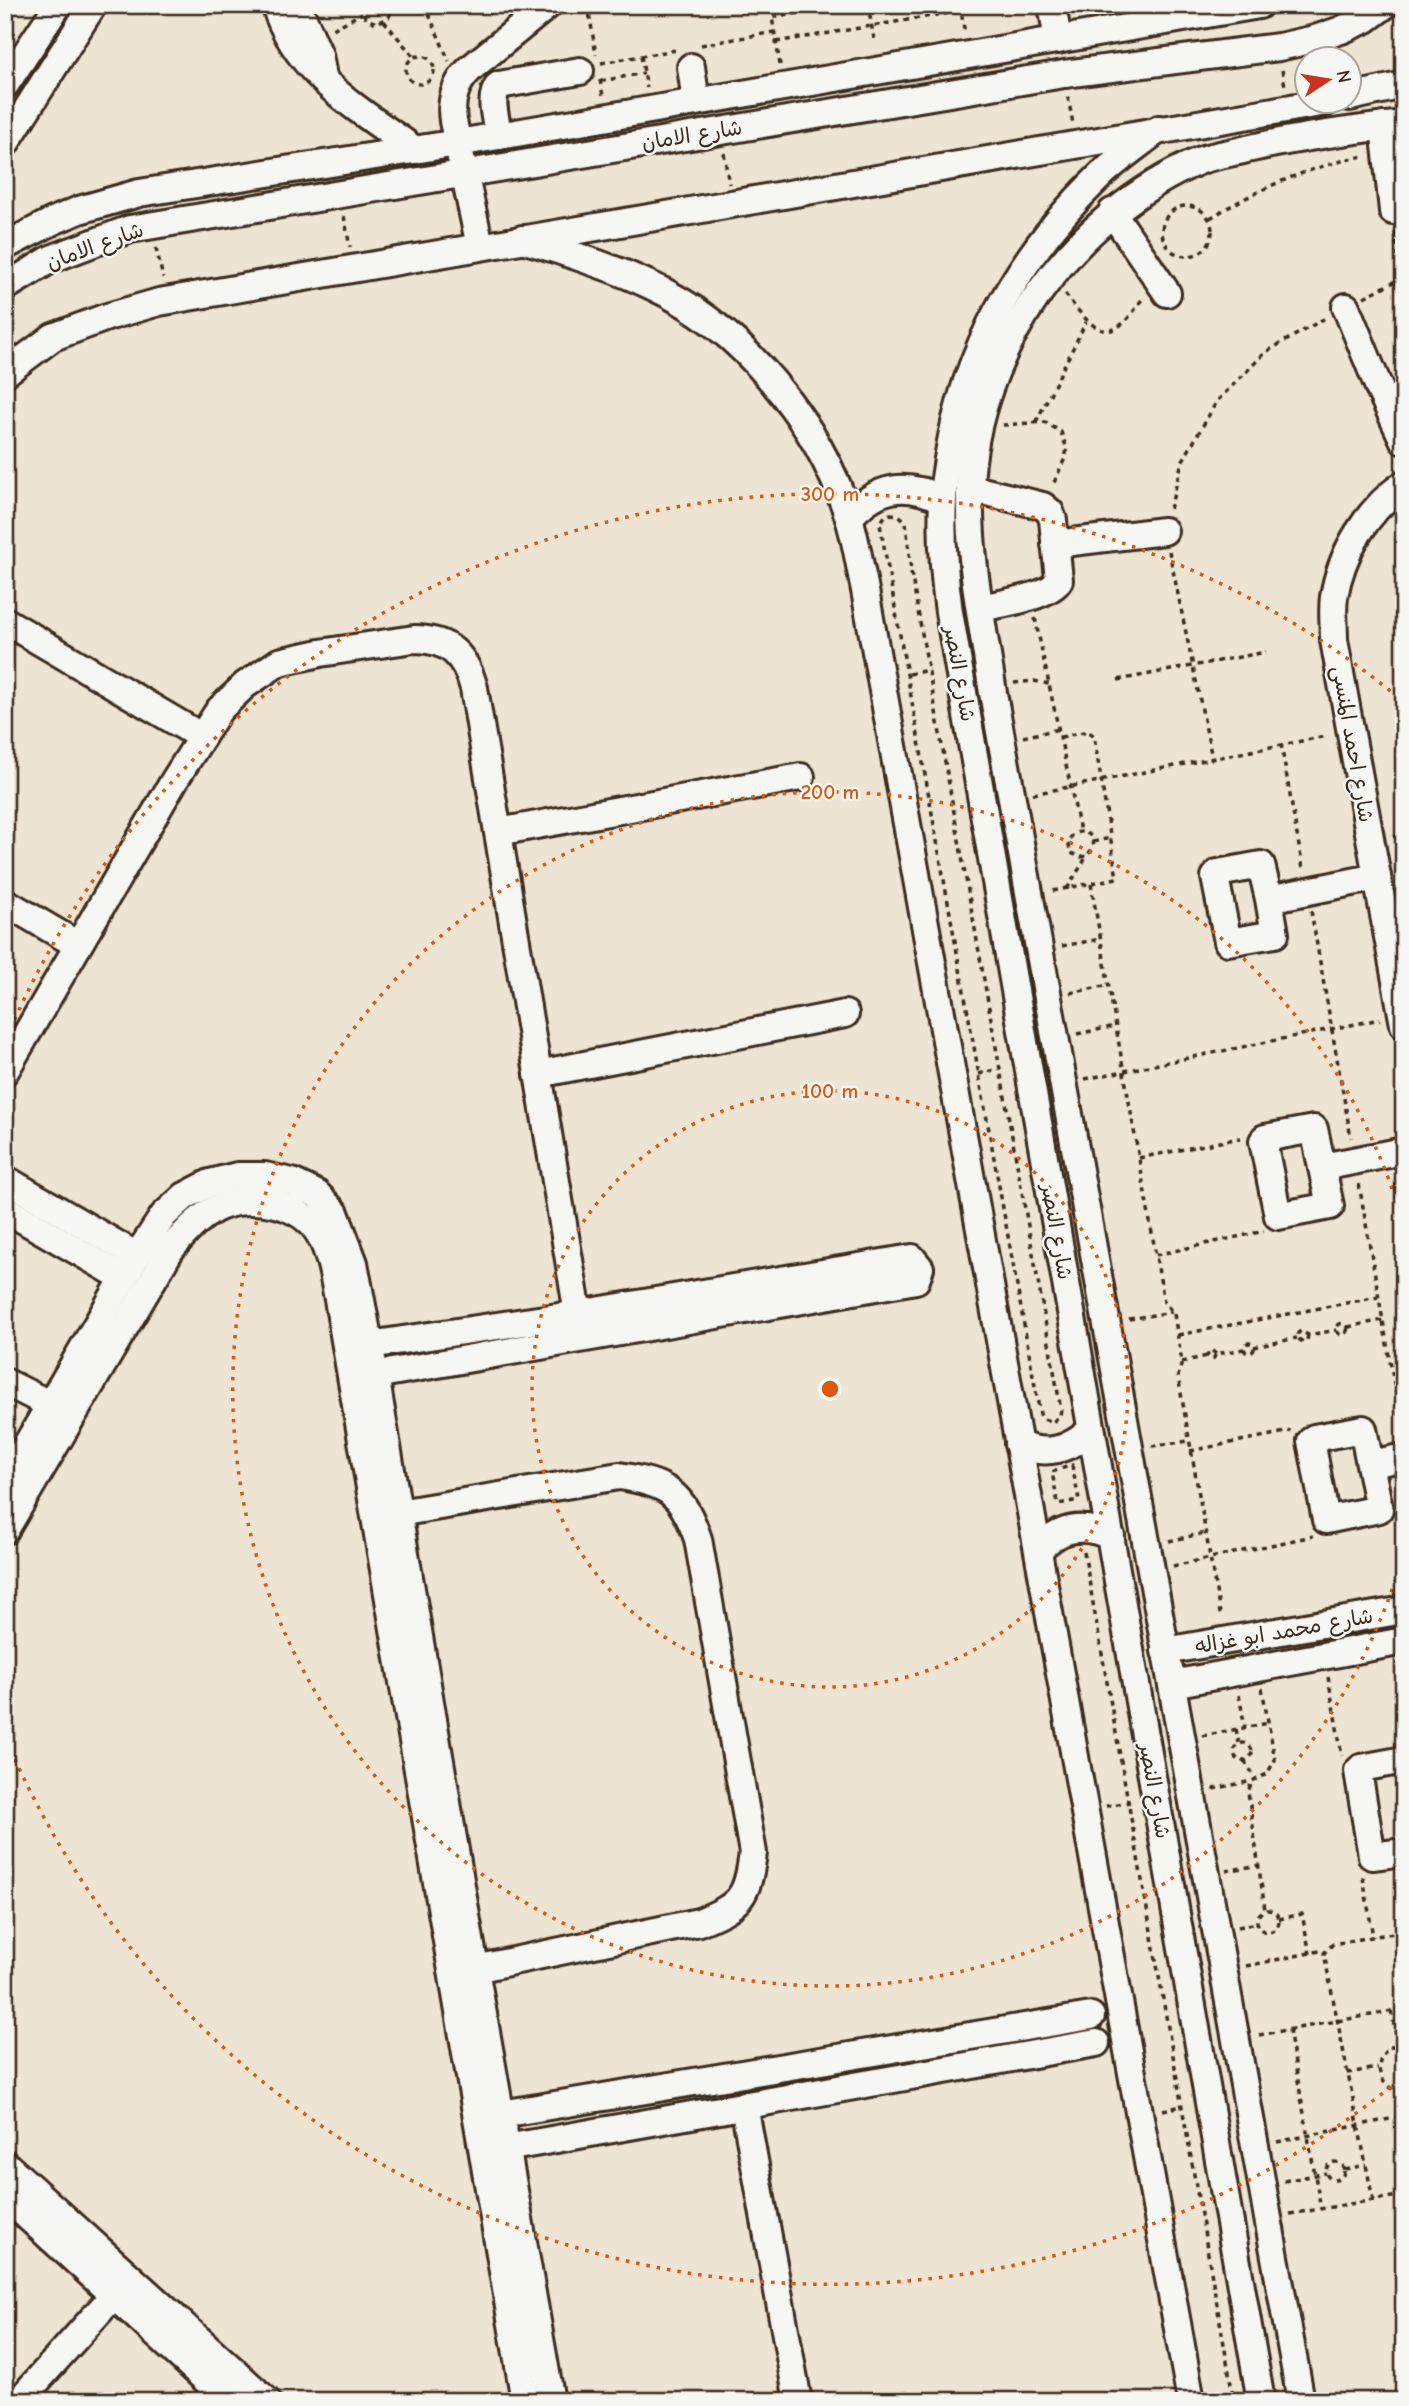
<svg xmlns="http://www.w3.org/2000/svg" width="1409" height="2406" viewBox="0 0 1409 2406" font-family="'Comic Neue','Playpen Sans Arabic',sans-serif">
<rect width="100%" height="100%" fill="#ede4d3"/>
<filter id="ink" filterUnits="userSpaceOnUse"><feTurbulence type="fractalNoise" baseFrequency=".0143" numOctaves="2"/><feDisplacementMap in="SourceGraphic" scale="14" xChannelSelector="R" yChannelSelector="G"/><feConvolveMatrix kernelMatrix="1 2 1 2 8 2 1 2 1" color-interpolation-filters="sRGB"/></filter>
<g filter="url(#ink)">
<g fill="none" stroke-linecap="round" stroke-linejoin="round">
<g stroke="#3b2a1e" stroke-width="32">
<g id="minor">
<path d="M275 5C297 75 360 110 415 150"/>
<polyline points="297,5 319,55 323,77"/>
<polyline points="1052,5 1058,40"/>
<polyline points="691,67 696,102"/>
<polyline points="5,85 58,5"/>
<polyline points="1350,97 1404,85"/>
<polyline points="1384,126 1393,211"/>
<path d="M1159 129C1140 144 1119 158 1101 175 1021 252 965 349 948 459 946 473 943 487 943 501 941 538 944 575 949 612L1261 2401"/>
<path d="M499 136C496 120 488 98 499 85L580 71"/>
<polyline points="5,144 93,5"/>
<polyline points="1112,212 1167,293"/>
<path d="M522 239C566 252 610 266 652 286 743 328 819 423 849 518 856 540 859 563 864 585L1191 2401"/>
<polyline points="5,246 53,221 79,210 139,193 458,143 1259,5"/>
<path d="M480 246 453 121C450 100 455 83 471 68L548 5"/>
<polyline points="5,287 51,259 130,229 1064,74 1279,47 1315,39 1341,30 1366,19 1385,5"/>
<polyline points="1346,307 1380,390 1404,441"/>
<polyline points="5,373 53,337 107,317 159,302 1326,102"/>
<path d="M1404 484C1367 510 1341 553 1334 597 1332 611 1334 626 1334 640L1404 1025"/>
<path d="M970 488 1043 506 1050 512 1053 520 1059 580C1050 597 999 604 980 608"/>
<path d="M849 518C877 485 905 482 942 499"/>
<polyline points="1055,544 1164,531"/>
<polyline points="5,621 202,737"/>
<polyline points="498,832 801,777"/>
<polyline points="1269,899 1275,934 1228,942 1215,877 1218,873 1261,865 1269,899 1377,877"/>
<polyline points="5,902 78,945"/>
<path d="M5 1071 174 781 219 710 245 685 279 662 320 653 414 639C449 639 465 655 474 688L578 1314"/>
<polyline points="538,1074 845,1014"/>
<polygon points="1314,1129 1330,1206 1278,1216 1263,1141 1265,1138"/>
<polyline points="1322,1167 1404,1151"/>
<polyline points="5,1179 137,1256"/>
<polyline points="5,1209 124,1278"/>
<polyline points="369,1345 578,1314 912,1258 920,1268 916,1280 375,1375"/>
<polyline points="5,1382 51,1405"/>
<polygon points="1363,1429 1379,1509 1326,1520 1311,1441 1314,1438"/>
<path d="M1018 1444C1046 1457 1069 1450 1091 1430"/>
<polyline points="1372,1464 1404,1457"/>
<polyline points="5,1482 137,1256 164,1215 185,1196 210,1183 237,1176 265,1176 292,1182 317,1194 335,1213 354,1263 375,1375 475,1969 551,2401"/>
<path d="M398 1513 619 1476C667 1483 682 1492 698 1539L753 1853C747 1898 741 1905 699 1922L475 1969"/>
<path d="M5 1530 171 1249C184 1234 197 1219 215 1209 248 1192 303 1202 321 1237 331 1256 334 1279 338 1299L525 2401"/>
<path d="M1039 1550C1059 1527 1082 1523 1111 1536"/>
<polyline points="1165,1651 1404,1610"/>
<polyline points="1172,1684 1404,1641"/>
<polyline points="1404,1760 1361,1768 1358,1771 1372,1856 1404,1852"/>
<polyline points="744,2105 798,2401"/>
<polyline points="501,2114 1091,2016"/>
<polyline points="506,2148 1096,2043"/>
<polyline points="5,2164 267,2401"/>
<polyline points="5,2196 229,2401"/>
<polyline points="19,2401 114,2295"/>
<path d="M1301 2401 993 693C983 626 968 557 970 489 974 350 1074 213 1201 160 1215 155 1232 153 1247 149 1299 137 1351 130 1404 124"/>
</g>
</g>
<g stroke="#3b2a1e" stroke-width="3.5" stroke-dasharray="5 5" stroke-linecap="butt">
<polyline points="360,5 366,19 377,23 389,17 393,5"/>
<polyline points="425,5 449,61"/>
<polyline points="588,5 596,55"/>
<polyline points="868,5 874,39"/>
<polyline points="960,5 965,34"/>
<polyline points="384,21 414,57"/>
<polyline points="333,29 362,13"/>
<polyline points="776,42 961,11"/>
<polyline points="701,45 774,32"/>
<polyline points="641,56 647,88"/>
<circle cx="420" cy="70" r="14"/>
<polyline points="601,63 676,50"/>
<polyline points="780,65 772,17 853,5"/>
<polyline points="1282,70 1285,86"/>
<polyline points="600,80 603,96"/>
<polyline points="601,81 644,73"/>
<polyline points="1068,97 1073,124"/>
<polyline points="724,153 729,184"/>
<circle cx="1187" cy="231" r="25"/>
<polyline points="344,216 350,247"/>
<path d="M1210 218C1258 189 1308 167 1364 156"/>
<polyline points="1395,232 1404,309"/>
<polyline points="156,248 163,278"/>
<path d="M1065 294C1097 336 1112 348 1144 296"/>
<polyline points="1364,297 1400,279"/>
<polyline points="1036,422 1086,322"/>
<polyline points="1003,425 1045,422 1061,432 1067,449 1065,458 1053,485"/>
<polyline points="1170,509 1182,462 1217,401 1266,352 1327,317"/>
<polygon points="890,514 899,515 906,522 911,572 1061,1410 1060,1415 1053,1422 1043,1419 1040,1414 880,524 885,516"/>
<polyline points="1169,551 1212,758"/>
<polyline points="1035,618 1080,831"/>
<polyline points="909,674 929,670"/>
<polyline points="1118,680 1266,652"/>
<polyline points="1014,683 1034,681 1049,684"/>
<polyline points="1023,737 1059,729"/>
<polyline points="1281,744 1303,869"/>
<polyline points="1033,794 1327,736"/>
<polyline points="1393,837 1404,834"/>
<polyline points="1093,842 1111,838"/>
<polyline points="1091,884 1164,1302 1174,1314 1182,1362 1178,1376 1221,1619"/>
<path d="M1067 889 1087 856 1081 857 1071 853 1068 842C1073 831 1082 829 1091 836L1094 846 1087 856"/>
<polyline points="1053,891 1117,878 1094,736 1088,731 1061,737"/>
<polyline points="1311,911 1351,1138"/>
<polyline points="1062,946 1101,939"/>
<polyline points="1070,993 1109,985"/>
<polyline points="1077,1034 1116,1026"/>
<polyline points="979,1074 998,1069"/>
<polyline points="1085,1079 1380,1019"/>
<polyline points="1139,1158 1240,1138"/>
<polyline points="1359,1184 1403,1435"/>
<polyline points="1156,1255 1264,1231"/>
<polyline points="1129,1319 1172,1312"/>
<circle cx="1342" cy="1329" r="5.5"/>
<polyline points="1348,1327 1383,1320"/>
<polyline points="1178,1335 1378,1297"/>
<polyline points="1308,1335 1307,1340 1303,1342 1297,1338 1298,1333 1301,1331 1308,1335 1337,1330"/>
<circle cx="1249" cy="1348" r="5"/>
<polyline points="1254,1347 1297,1338"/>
<polyline points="1216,1354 1211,1350 1207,1356 1213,1359 1216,1354 1244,1349"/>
<polyline points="1182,1362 1207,1356"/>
<polyline points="1152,1446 1189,1441"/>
<polyline points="1190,1451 1291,1431"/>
<polygon points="1072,1465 1079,1500 1058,1504 1052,1472"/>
<polyline points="1169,1541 1205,1533"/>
<polyline points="1084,1552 1234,2401"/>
<polyline points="1173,1566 1313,1536"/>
<polyline points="1328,1677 1342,1756"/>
<polyline points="1262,1688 1275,1760 1267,1774 1252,1781 1248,1792 1265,1910"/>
<polyline points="1239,1695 1245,1727"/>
<polyline points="1236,1729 1239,1743"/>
<polyline points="1202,1736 1269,1723"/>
<circle cx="1243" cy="1752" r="9"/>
<polyline points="1244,1761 1256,1778"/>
<polyline points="1213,1789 1252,1781"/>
<polyline points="1106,1806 1130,1802"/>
<polyline points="1226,1871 1259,1865"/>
<polyline points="1363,1877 1373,1937"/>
<circle cx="1268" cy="1921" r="11"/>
<polyline points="1279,1919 1302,1914 1310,1954"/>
<polyline points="1238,1927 1257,1923"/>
<polyline points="1246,1966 1324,1950"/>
<polyline points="1391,2011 1398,2044"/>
<polyline points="1289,2030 1321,2209"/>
<polyline points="1259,2035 1404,2009"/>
<path d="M1404 2044C1371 2044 1371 2091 1404 2091"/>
<polyline points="1347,2073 1378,2068"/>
<polyline points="1163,2110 1182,2106"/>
<polyline points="1277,2142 1404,2116"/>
<circle cx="1335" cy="2171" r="9"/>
<polyline points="1345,2169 1366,2165"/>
<polyline points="1284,2181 1326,2173"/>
<polyline points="1373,2200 1324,1953 1333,1944 1404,1931"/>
<polyline points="1290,2214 1404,2195"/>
</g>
<use href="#minor" stroke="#f6f6f2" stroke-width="26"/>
</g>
</g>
<g fill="none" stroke="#df570d" stroke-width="3.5" stroke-dasharray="3.5 7">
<circle cx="830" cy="1389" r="298"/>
<path d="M1402 1559A597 597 0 1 1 1402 1219"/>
<path d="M1399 2080A895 895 0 0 1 6 1739M6 1039A895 895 0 0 1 1399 698"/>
</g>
<g text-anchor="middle" stroke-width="5" stroke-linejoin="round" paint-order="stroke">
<g font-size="21" fill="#3b2a1e" stroke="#f6f6f2">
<text transform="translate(692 135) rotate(-9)" y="7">شارع الامان</text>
<text transform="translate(95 246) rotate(-20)" y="7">شارع الامان</text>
<text transform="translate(960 674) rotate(80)" y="7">شارع النصر</text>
<text transform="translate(1353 744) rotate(80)" y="7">شارع احمد المنسى</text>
<text transform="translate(1057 1232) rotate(80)" y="7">شارع النصر</text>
<text transform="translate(1284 1631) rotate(-10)" y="7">شارع محمد ابو غزاله</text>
<text transform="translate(1155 1791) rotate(80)" y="7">شارع النصر</text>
</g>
</g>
<circle cx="830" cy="1389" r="10" fill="#df570d" stroke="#f6f6f2" stroke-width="3.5"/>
<g font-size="21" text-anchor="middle" font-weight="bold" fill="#df570d" stroke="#f6f6f2" stroke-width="5" stroke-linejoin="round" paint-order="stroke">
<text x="830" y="501">300 m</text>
<text x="830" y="799">200 m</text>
<text x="830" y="1098">100 m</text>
</g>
<rect width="1409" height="2406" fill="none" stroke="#f6f6f2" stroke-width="28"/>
<rect x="14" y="14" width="1381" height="2378" fill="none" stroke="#3b2a1e" stroke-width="2.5" filter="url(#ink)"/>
<g transform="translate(1328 80) rotate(78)"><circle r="33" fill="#f6f6f2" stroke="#aba49d" stroke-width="2"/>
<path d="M0-5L12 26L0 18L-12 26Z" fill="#c8321e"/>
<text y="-10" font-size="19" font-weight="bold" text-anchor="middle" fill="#3b2a1e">N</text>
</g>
</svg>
